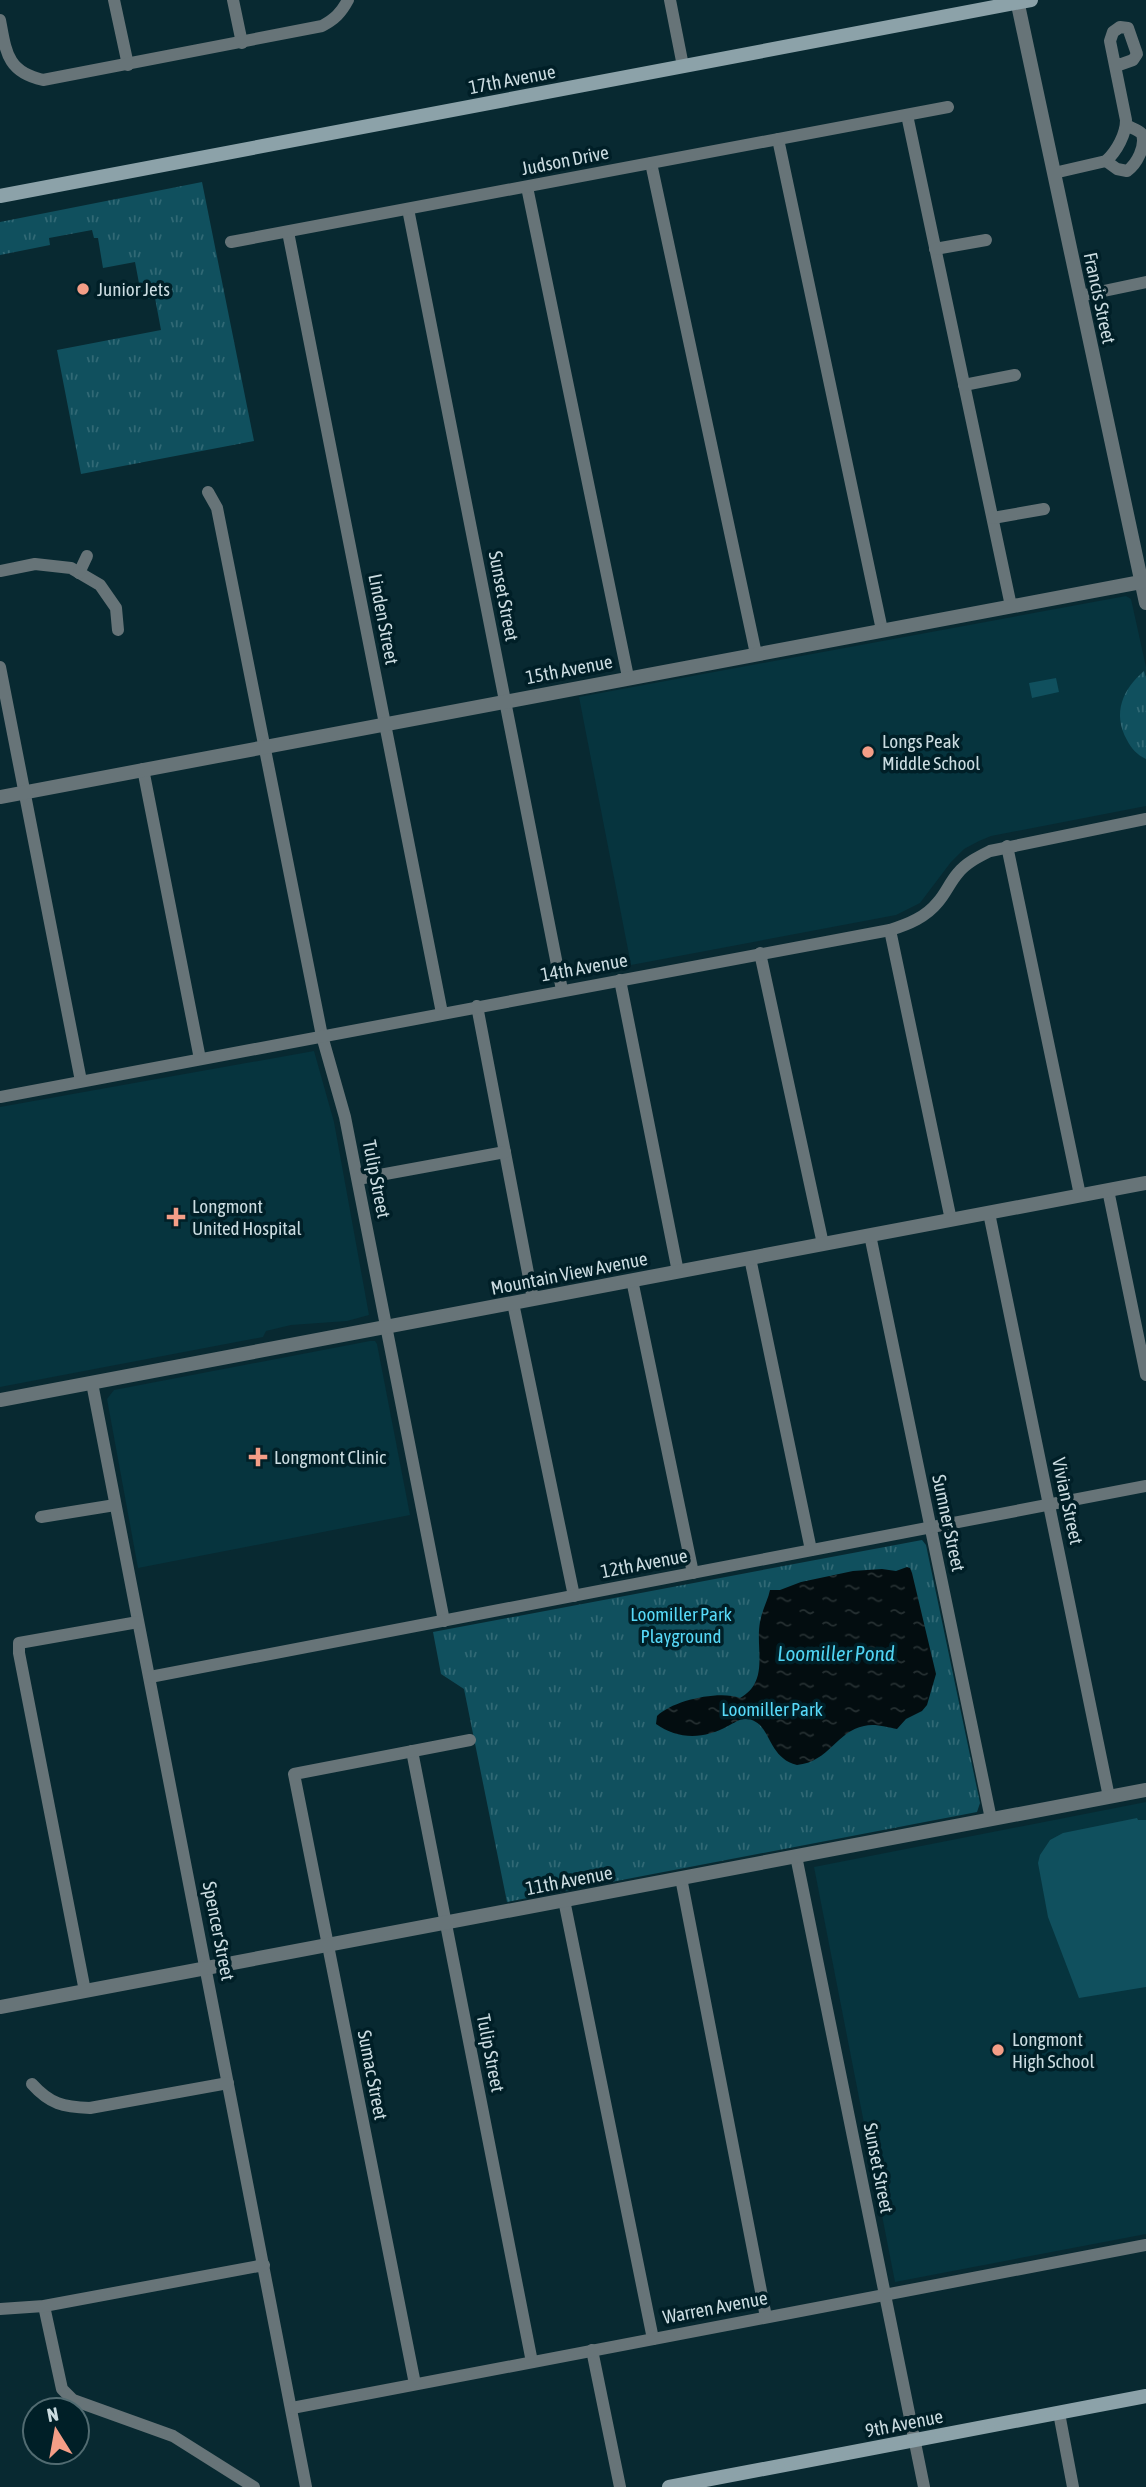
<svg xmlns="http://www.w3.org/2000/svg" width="1146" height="2487" viewBox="0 0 1146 2487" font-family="'Asap Condensed',sans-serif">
<defs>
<pattern id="grass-tufts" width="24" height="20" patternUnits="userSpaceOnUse" patternTransform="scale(1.75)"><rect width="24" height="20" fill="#10505e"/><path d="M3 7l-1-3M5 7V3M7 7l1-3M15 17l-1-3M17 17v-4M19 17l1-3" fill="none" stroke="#316975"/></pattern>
<pattern id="water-ripples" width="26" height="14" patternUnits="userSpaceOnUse" patternTransform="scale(1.75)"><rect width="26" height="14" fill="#030d10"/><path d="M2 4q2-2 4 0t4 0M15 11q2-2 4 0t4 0" fill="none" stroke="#263032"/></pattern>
</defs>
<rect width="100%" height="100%" fill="#082931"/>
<g fill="#06343e">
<polygon points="1126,596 1131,599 1146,667 1146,806 991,836 979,841 964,849 951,862 920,903 896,915 631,965 579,697"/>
<polygon points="314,1051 334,1122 369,1315 347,1321 291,1325 266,1331 263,1337 0,1387 0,1107"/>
<polygon points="370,1341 375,1341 377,1344 410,1515 138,1568 107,1399 114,1390"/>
<polygon points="1146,1802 1146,2234 895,2282 814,1867"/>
</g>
<g fill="url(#grass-tufts)">
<polygon points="202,182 254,441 81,474 57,350 161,330 155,298 142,299 135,262 103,268 98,238 94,238 92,230 49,238 50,245 0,255 0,222"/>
<path d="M1144 671 1146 678V759C1137 755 1131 748 1127 740 1112 713 1123 689 1144 671Z"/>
<polygon points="922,1540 926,1545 980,1803 977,1812 507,1902 464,1689 441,1674 433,1632"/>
</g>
<g fill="#10505e">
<polygon points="1056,678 1059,692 1032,698 1029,683"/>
<polygon points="1137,1818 1138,1820 1146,1820 1146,1987 1079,1998 1048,1917 1038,1863 1040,1855 1050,1840 1063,1833"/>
</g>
<path fill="url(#water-ripples)" d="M907 1567 910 1568 912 1573 936 1674 927 1705 922 1711 906 1719 897 1729C887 1727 874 1723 864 1726 837 1731 829 1762 797 1765 766 1757 772 1723 748 1719 740 1718 735 1723 728 1726 705 1739 678 1740 656 1724L657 1716C673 1700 720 1690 740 1698 770 1682 755 1648 760 1622 762 1610 768 1600 770 1590H780L801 1582 853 1571 882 1569 896 1571Z"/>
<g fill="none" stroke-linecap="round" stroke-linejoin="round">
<g stroke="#677478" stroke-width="12">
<polyline points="114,0 128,65"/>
<polyline points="233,0 242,43"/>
<polyline points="670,0 683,66"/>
<path d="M0 20C6 52 7 72 43 80L322 26C335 19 341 13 348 0"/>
<polyline points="907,115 1011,606"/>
<polyline points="778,139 882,630"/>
<path d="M1106 161 1117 169 1127 171C1137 164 1146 146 1142 134 1139 130 1131 128 1126 125"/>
<polyline points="651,163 756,654"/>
<path d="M1054 173 1106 161C1117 151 1126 134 1126 120L1110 41 1113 32 1120 27 1128 28 1137 54 1133 60 1116 66"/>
<polyline points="527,187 628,677"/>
<polyline points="408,209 562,990"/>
<polyline points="288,232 442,1013"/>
<polyline points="231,242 948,107"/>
<polyline points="935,249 986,240"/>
<polyline points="1080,296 1146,282"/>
<polyline points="964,385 1015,375"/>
<polyline points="208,492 217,508 322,1036 345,1117 444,1621"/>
<polyline points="993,518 1044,509"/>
<polyline points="0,571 35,564 71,568 100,585 116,608 118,630"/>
<polyline points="79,573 87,556"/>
<polyline points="0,667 81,1081"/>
<polyline points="143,769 200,1059"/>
<polyline points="1007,846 1080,1195"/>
<polyline points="890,930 951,1220"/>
<polyline points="760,953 823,1244"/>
<polyline points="620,980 678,1272"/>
<polyline points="477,1006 533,1299"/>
<path d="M0 1097 890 930C909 924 926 917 938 902 946 893 950 882 958 873 966 863 978 857 990 851L1146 819"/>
<polyline points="358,1179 505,1152"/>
<polyline points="1108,1190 1146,1375"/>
<polyline points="989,1213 1109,1797"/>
<polyline points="870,1235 991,1819"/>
<polyline points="750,1258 811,1550"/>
<polyline points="632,1280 693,1573"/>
<polyline points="513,1303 574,1596"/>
<polyline points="92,1383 306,2487"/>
<polyline points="41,1517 115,1505"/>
<polyline points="150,1677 1146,1486"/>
<polyline points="412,1751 532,2362"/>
<polyline points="796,1856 924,2487"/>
<polyline points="681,1878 766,2317"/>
<polyline points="564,1900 653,2339"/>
<polyline points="85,1991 19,1653 19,1643 138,1622"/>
<path d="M32 2084C50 2104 63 2107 90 2108L228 2083"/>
<polyline points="44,2306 62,2389 73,2400 173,2436 254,2487"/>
<polyline points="0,2309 44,2306 264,2265"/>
<polyline points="592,2350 620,2487"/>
<polyline points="415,2384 294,1774 470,1740"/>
<polyline points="292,2408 1146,2245"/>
<polyline points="1059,2413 1073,2487"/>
</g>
<g stroke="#677478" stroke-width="14">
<polyline points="1017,0 1146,603"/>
<polyline points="0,797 1141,582"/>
<polyline points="0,1400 1146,1183"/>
<polyline points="0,2007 1146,1790"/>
</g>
<g stroke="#8ca2a9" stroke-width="14">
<polyline points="0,196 1031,0"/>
<polyline points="669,2487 1146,2396"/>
</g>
</g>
<g fill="#f49e87" stroke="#001f27" stroke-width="2.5">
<circle cx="83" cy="289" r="7"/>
<circle cx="868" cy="752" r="7"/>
<path d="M172.5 1206.5h7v7h7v7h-7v7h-7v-7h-7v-7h7z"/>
<path d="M254.5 1446.5h7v7h7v7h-7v7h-7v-7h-7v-7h7z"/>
<circle cx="998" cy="2050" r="7"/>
</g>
<g text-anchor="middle" stroke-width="7" stroke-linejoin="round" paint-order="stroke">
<g font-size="19" fill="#cbdce1" stroke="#001f27">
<text transform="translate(512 79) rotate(-11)" y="7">17th Avenue</text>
<text transform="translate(565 160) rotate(-11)" y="7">Judson Drive</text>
<text transform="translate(1100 298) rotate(78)" y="7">Francis Street</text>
<text transform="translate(504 596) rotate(79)" y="7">Sunset Street</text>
<text transform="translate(384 619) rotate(79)" y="7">Linden Street</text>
<text transform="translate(569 669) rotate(-11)" y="7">15th Avenue</text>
<text transform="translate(584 967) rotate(-10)" y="7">14th Avenue</text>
<text transform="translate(377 1179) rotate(79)" y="7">Tulip Street</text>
<text transform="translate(569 1273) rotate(-11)" y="7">Mountain View Avenue</text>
<text transform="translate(1068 1501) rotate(78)" y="7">Vivian Street</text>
<text transform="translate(949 1523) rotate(78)" y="7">Sumner Street</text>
<text transform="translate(644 1563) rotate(-11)" y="7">12th Avenue</text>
<text transform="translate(569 1880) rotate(-11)" y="7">11th Avenue</text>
<text transform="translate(219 1931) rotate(79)" y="7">Spencer Street</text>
<text transform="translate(491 2053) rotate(79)" y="7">Tulip Street</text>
<text transform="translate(373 2075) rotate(79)" y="7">Sumac Street</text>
<text transform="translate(879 2168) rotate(79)" y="7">Sunset Street</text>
<text transform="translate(715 2307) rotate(-11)" y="7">Warren Avenue</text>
<text transform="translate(904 2423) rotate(-11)" y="7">9th Avenue</text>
</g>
<g font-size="19" fill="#cbdce1" stroke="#001f27" text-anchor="start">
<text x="97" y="296">Junior Jets</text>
<text x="882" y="748">Longs Peak<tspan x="882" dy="22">Middle School</tspan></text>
<text x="192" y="1213">Longmont<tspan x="192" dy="22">United Hospital</tspan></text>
<text x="274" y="1464">Longmont Clinic</text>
<text x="1012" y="2046">Longmont<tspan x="1012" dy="22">High School</tspan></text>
</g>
<g font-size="19" fill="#57daf9" stroke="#001f27">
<text x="681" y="1621">Loomiller Park<tspan x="681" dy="22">Playground</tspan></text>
<text x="772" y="1716">Loomiller Park</text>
</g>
<g font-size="21" font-style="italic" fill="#50d4f3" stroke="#001f27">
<text x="836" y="1661">Loomiller Pond</text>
</g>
</g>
<g transform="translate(56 2431) rotate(349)"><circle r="33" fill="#001f27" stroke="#516b71" stroke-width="2"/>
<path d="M0-5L12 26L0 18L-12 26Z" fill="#f49e87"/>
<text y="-10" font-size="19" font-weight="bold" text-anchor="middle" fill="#cbdce1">N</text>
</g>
</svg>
